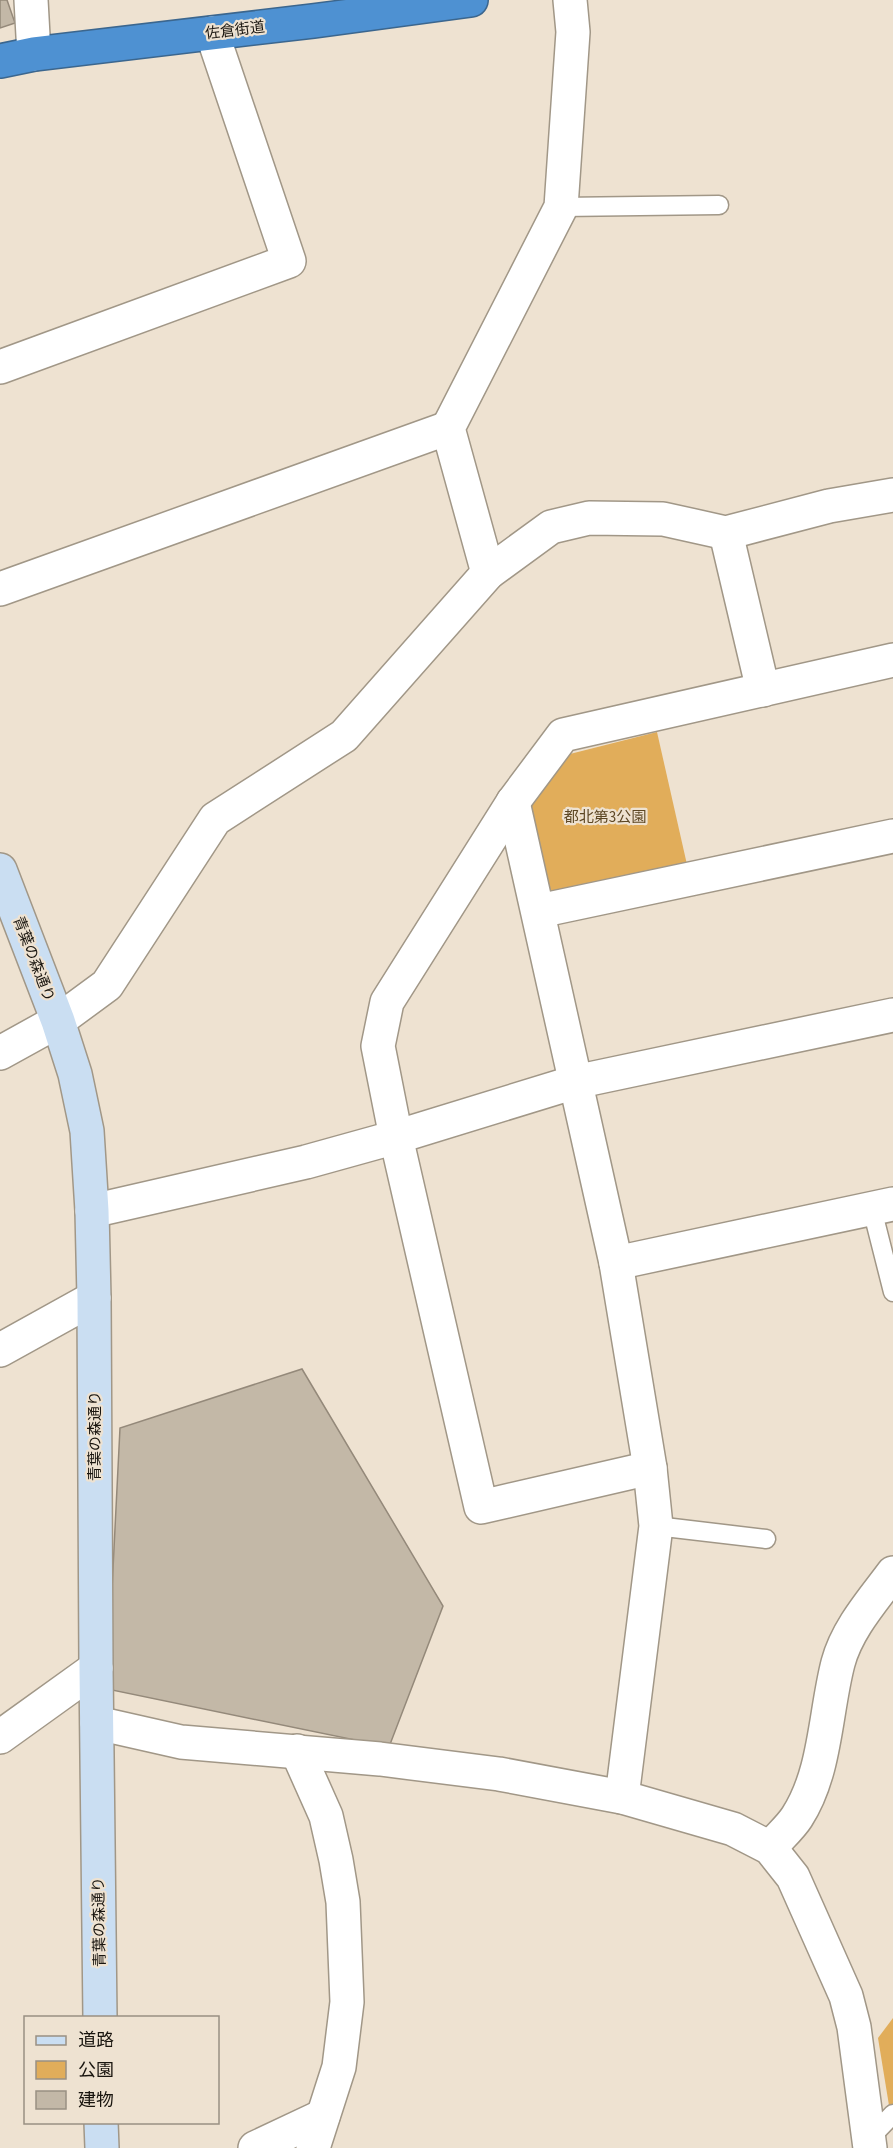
<svg xmlns="http://www.w3.org/2000/svg" width="893" height="2148" viewBox="0 0 893 2148" font-family="'Source Sans 3','Noto Sans JP',sans-serif">
<rect width="100%" height="100%" fill="#eee2d1"/>
<g fill="#e1ad5a">
<polygon points="657,732 688,869 557,897 545,887 528,807 562,756"/>
<polygon points="893,2018 893,2130 878,2038"/>
</g>
<g fill="#c3b8a7" stroke="#94897a" stroke-width="1.5">
<polygon points="0,0 7,0 15,23 0,28"/>
<polygon points="302,1369 443,1606 389,1747 107,1689 120,1428"/>
</g>
<g fill="none" stroke-linecap="round" stroke-linejoin="round">
<g stroke="#a19787" stroke-width="21">
<g id="lane">
<polyline points="561,207 719,205"/>
<polyline points="872,1209 893,1292"/>
<polyline points="656,1526 766,1539"/>
<polyline points="868,2140 893,2114"/>
</g>
</g>
<g stroke="#a19787" stroke-width="36">
<g id="street">
<polyline points="31,0 34,54"/>
<polyline points="0,367 289,261 212,33"/>
<polyline points="726,533 763,690"/>
<polyline points="488,573 448,428 561,207 573,32 570,0"/>
<polyline points="0,589 448,428"/>
<polyline points="513,802 616,1263 650,1468 656,1526 622,1797"/>
<polyline points="539,911 893,836"/>
<polyline points="0,1053 58,1021 107,985 215,819 344,736 488,573 551,527 589,518 663,519 726,533 829,506 893,495"/>
<polyline points="92,1211 306,1162 396,1137 575,1082 893,1015"/>
<polyline points="616,1263 893,1204"/>
<polyline points="0,1350 94,1298"/>
<polyline points="650,1468 481,1507 396,1137 378,1046 387,1002 513,802 563,735 893,660"/>
<polyline points="97,1723 181,1742 380,1759 499,1774 622,1797 733,1829 770,1848 793,1877 846,1996 854,2027 870,2148"/>
<polyline points="0,1737 96,1668"/>
<polyline points="297,1751 326,1816 336,1860 343,1902 347,2002 339,2067 313,2148"/>
<path d="M770 1848C778 1838 790 1828 797 1817 826 1772 825 1713 838 1663 847 1629 873 1600 893 1573"/>
<polyline points="255,2148 323,2116"/>
</g>
</g>
<g stroke="#a19787" stroke-width="36">
<g id="secondary">
<polyline points="0,870 58,1021 75,1074 87,1131 92,1211 94,1298 96,1668 100,2018"/>
<polyline points="101,2122 102,2148"/>
</g>
</g>
<g stroke="#3b668e" stroke-width="36">
<polyline id="highway" points="0,61 34,54 313,21 471,0"/>
</g>
<use href="#lane" stroke="#fff" stroke-width="18"/>
<use href="#street" stroke="#fff" stroke-width="33"/>
<use href="#secondary" stroke="#cadef2" stroke-width="33"/>
<use href="#highway" stroke="#4e91d2" stroke-width="33"/>
</g>
<g text-anchor="middle" stroke-width="4.5" stroke-linejoin="round" paint-order="stroke">
<g font-size="15" fill="#19150f" stroke="#eee2d1">
<text transform="translate(235 30) rotate(-7)" y="5">佐倉街道</text>
<text transform="translate(34 959) rotate(69)" y="5">青葉の森通り</text>
<text transform="translate(95 1436) rotate(-90)" y="5">青葉の森通り</text>
<text transform="translate(99 1922) rotate(-91)" y="5">青葉の森通り</text>
</g>
<g font-size="15" fill="#5d4724" stroke="#eee2d1">
<text x="605" y="822">都北第3公園</text>
</g>
</g>
<rect x="24" y="2016" width="195" height="108" fill="#eee2d1" stroke="#999083" stroke-width="1.5"/>
<rect x="36" y="2036" width="30" height="9" fill="#cadef2" stroke="#999083" stroke-width="1.5"/>
<text x="78" y="2046" font-size="18" fill="#19150f">道路</text>
<rect x="36" y="2061" width="30" height="18" fill="#e1ad5a" stroke="#999083" stroke-width="1.5"/>
<text x="78" y="2076" font-size="18" fill="#19150f">公園</text>
<rect x="36" y="2091" width="30" height="18" fill="#c3b8a7" stroke="#999083" stroke-width="1.5"/>
<text x="78" y="2106" font-size="18" fill="#19150f">建物</text>
</svg>
